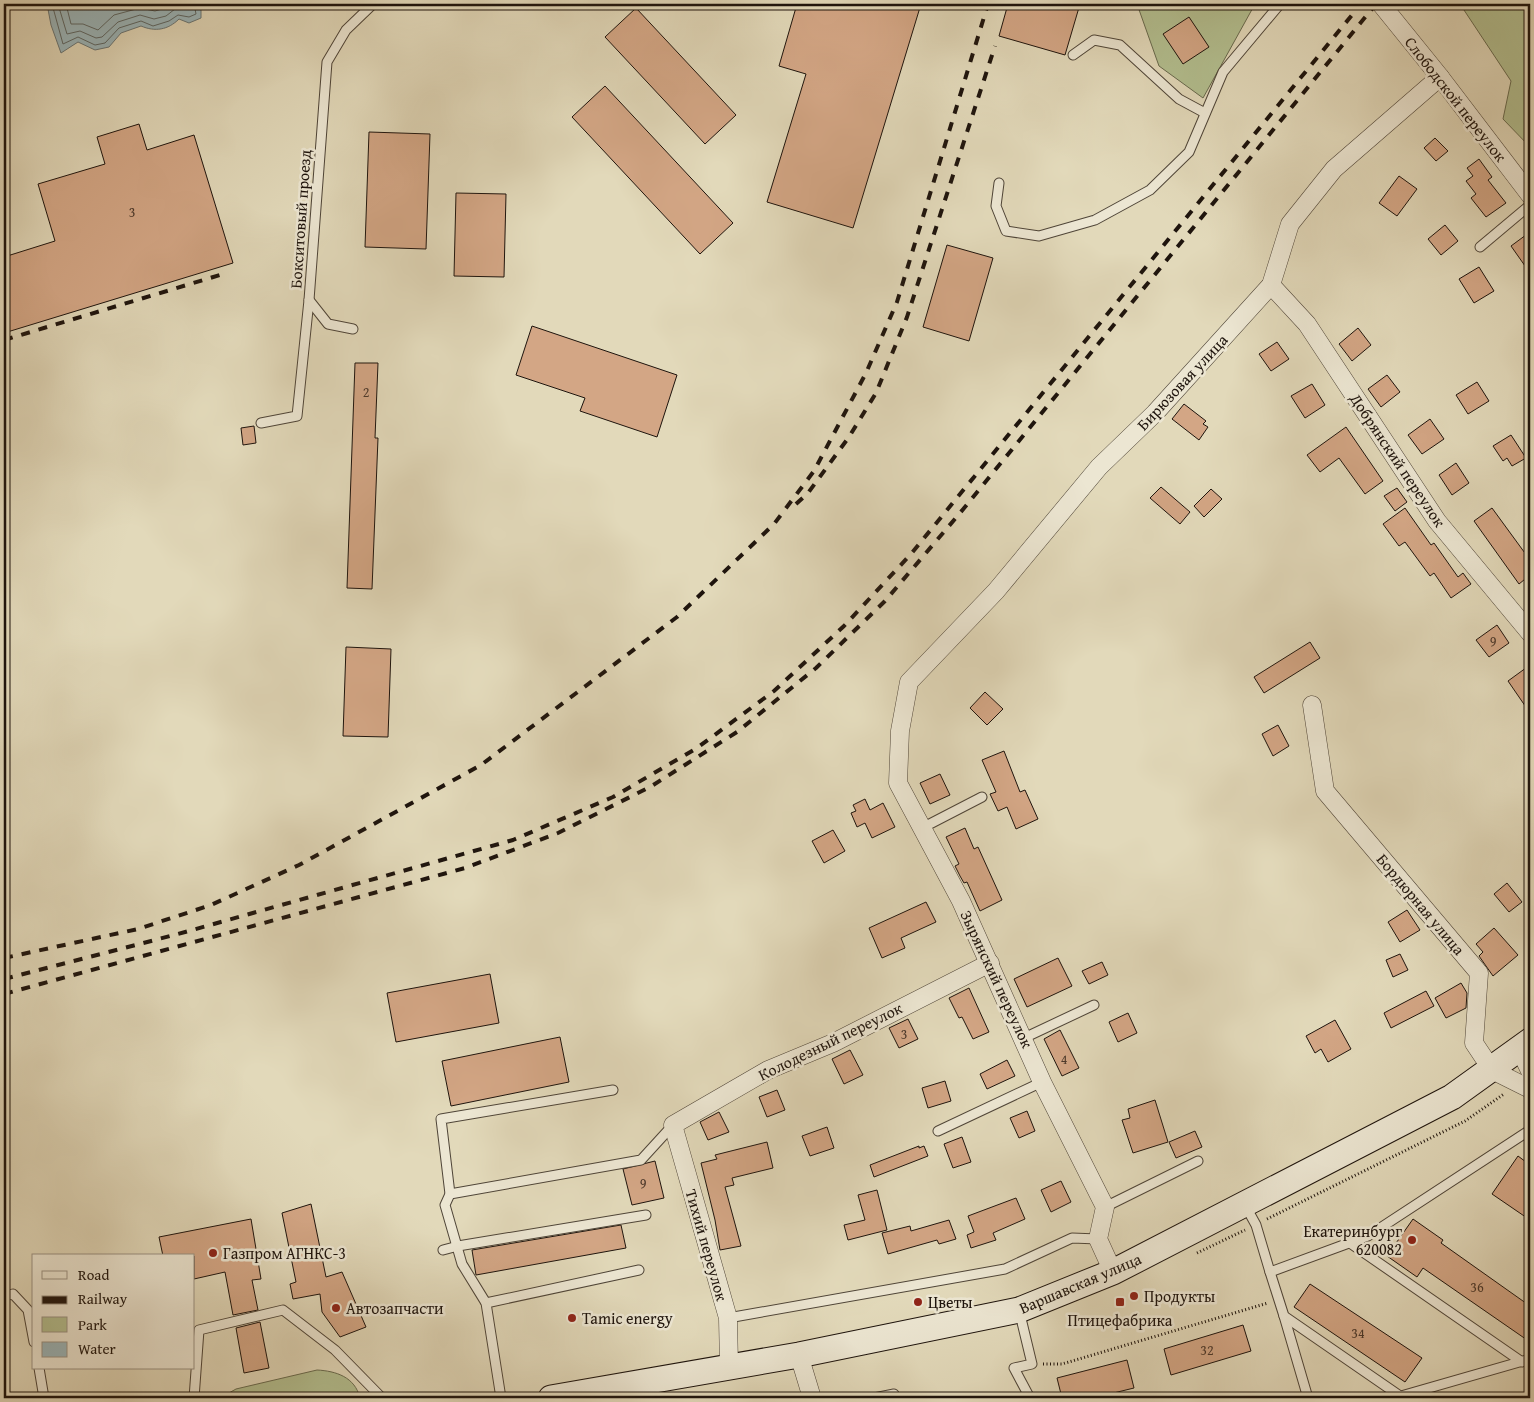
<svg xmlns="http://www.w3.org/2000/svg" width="1534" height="1402" viewBox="0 0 1534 1402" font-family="'Gentium Book Plus',serif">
<rect width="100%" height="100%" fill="#e2d9ba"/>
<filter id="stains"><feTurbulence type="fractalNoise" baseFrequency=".004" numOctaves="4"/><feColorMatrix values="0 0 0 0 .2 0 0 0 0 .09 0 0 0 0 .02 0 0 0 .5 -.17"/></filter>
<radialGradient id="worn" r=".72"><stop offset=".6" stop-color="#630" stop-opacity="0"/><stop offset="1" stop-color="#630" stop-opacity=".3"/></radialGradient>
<g fill="#b3bf90" stroke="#686a4e">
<polygon points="1137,4 1255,4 1203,98 1159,66"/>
<polygon points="1460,4 1530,4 1530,147 1503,119 1511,81"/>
<path d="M317 1370C336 1371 355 1377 360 1398H220L236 1389Z"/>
</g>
<path fill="#9bb7bc" stroke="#697676" d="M47 4H195L201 7V18L189 23 179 19C168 30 155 32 141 26L121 33 109 47 95 50 78 42 61 53 51 25Z"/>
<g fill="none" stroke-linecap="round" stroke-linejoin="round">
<g stroke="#5c6664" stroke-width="1">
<polyline points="52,4 63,44 78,37 95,45 105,43 119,28 141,21 153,26 169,21 178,15 189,17 196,14 194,4"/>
<polyline points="58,4 67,34 80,31 96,38 102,37 118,22 140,15 154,19 166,16 175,9 186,9 187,4"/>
<polyline points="66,4 71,24 83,24 98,30 114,15 140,8 155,11 162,9 168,4"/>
</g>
</g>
<g fill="#d3a685" stroke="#1e140d">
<polygon points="797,4 921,4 853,228 767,202 806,74 779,66"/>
<polygon points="1008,4 1080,4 1065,55 999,36"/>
<polygon points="636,8 736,115 705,144 605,37"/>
<polygon points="1189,17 1209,47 1183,64 1163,34"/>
<polygon points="605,86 733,223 700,254 572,117"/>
<polygon points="139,124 147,150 194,135 233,263 4,333 4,257 55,241 38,184 105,164 97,137"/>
<polygon points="369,132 430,134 426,249 365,247"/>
<polygon points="1435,138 1448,151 1436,161 1424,148"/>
<polygon points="1479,159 1492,177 1488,180 1506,203 1486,217 1471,198 1476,194 1466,181 1473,176 1467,168"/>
<polygon points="1399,176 1417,189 1397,216 1379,203"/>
<polygon points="456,193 506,194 504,277 454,276"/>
<polygon points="1445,225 1458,241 1441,255 1428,239"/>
<polygon points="1530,232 1530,273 1511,246"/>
<polygon points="947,245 993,258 969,341 923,327"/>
<polygon points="1479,267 1494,291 1474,303 1459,279"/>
<polygon points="532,326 677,375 657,437 580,411 585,398 516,375"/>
<polygon points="1358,328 1371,345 1352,361 1339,344"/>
<polygon points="1277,342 1289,359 1271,371 1259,354"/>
<polygon points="355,363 378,363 375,438 378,438 372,589 347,588"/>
<polygon points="1387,375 1400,392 1381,407 1368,389"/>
<polygon points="1477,382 1489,401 1468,414 1456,395"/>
<polygon points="1312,384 1325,405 1305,418 1291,396"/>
<polygon points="1184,404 1206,421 1203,424 1208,427 1199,440 1172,419"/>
<polygon points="1430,419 1444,439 1422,454 1408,435"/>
<polygon points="254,426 256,443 243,445 241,428"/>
<polygon points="1346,427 1383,481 1365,494 1339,458 1320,472 1307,455"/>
<polygon points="1511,435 1526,458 1512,466 1507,458 1503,461 1493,446"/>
<polygon points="1456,463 1469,483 1452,495 1439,475"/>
<polygon points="1161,487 1190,512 1180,524 1150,498"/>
<polygon points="1397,488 1407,502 1395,511 1384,496"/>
<polygon points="1211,489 1222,499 1204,517 1194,506"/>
<polygon points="1405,508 1431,545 1434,543 1458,577 1463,573 1471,584 1451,598 1434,573 1430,576 1405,542 1399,546 1383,524"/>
<polygon points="1492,508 1530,560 1530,575 1519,584 1474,521"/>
<polygon points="1497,625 1509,643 1489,657 1476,640"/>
<polygon points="1310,642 1320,658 1264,693 1254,677"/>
<polygon points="346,647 391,649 388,737 343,736"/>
<polygon points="1530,665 1530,713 1508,681"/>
<polygon points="985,692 1003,709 987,725 970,708"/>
<polygon points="1278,725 1289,746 1273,756 1262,734"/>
<polygon points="1004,751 1020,792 1025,790 1038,819 1016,829 1007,807 998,811 990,794 996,792 982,760"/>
<polygon points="940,774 950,795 930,804 920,783"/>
<polygon points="865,799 870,810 883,803 895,827 872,838 865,823 857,827 851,813 856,811 853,805"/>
<polygon points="965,828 974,849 978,847 1002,900 980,911 967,882 964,883 960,876 955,866 959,864 946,837"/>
<polygon points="833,830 845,851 824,863 812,841"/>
<polygon points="1507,883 1522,902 1509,912 1494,894"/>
<polygon points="926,902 936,922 901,938 905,948 882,958 869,928"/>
<polygon points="1407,910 1420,930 1400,942 1388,922"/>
<polygon points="1494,928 1518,955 1493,976 1479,956 1483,952 1476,944"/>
<polygon points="1400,954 1408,970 1393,977 1386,960"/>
<polygon points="1058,958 1072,986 1027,1007 1014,979"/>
<polygon points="1102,962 1108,975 1089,984 1082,971"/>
<polygon points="490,974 499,1023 396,1042 387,993"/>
<polygon points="1461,983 1467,993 1466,1008 1446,1018 1435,998"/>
<polygon points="969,988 989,1032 973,1039 962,1017 959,1018 949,998"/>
<polygon points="1426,991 1434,1006 1391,1028 1384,1013"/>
<polygon points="1128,1013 1137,1033 1118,1042 1109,1022"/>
<polygon points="908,1019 918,1039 899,1048 889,1028"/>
<polygon points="1335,1020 1351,1049 1328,1062 1321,1049 1315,1053 1306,1036"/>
<polygon points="1060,1030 1079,1068 1062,1076 1044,1039"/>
<polygon points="560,1037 569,1082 451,1106 442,1061"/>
<polygon points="850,1050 863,1075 844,1084 832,1059"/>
<polygon points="1007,1060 1015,1076 987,1089 980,1074"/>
<polygon points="945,1081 951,1101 928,1108 922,1088"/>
<polygon points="777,1090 785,1110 767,1117 759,1097"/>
<polygon points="1155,1100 1168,1142 1133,1153 1122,1120 1130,1118 1128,1109"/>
<polygon points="1027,1111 1035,1131 1019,1138 1010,1118"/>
<polygon points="719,1112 729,1132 708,1140 700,1122"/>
<polygon points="827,1127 834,1148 810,1156 802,1136"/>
<polygon points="1195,1131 1202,1147 1176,1158 1169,1142"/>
<polygon points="962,1137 971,1162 953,1168 944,1144"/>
<polygon points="767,1142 773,1168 732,1178 734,1185 725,1187 741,1246 720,1250 715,1220 701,1163 717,1159 715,1155"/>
<polygon points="919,1146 919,1148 924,1146 928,1156 874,1177 870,1165"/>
<polygon points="1518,1156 1530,1165 1530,1220 1492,1194"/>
<polygon points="655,1161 664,1198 632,1205 623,1169"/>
<polygon points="1061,1181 1071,1202 1051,1212 1041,1190"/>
<polygon points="877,1190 887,1230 848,1240 844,1225 865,1220 858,1195"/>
<polygon points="1016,1198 1025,1219 993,1233 996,1240 971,1248 967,1235 974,1232 968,1216"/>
<polygon points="311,1204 326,1277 342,1272 366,1327 340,1337 322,1312 320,1294 293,1299 290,1284 296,1282 282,1213"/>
<polygon points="251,1219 261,1279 252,1280 258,1310 233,1315 225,1272 194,1279 194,1256 163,1256 159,1237"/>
<polygon points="1413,1219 1443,1240 1441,1243 1530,1306 1530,1342 1423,1268 1417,1277 1387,1256"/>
<polygon points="949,1220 956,1239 939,1244 937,1240 888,1254 882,1233 910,1226 911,1231"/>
<polygon points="621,1225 626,1248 476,1275 472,1250"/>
<polygon points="1310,1284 1422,1358 1405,1382 1294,1307"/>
<polygon points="260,1322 269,1368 244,1373 236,1328"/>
<polygon points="1243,1325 1251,1351 1171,1375 1164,1349"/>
<polygon points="1127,1360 1134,1388 1093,1398 1062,1398 1057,1378"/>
</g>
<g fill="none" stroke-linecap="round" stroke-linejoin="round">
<g stroke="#4f4538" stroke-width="11">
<g id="lane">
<polyline points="1073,55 1094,40 1120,45 1179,99 1205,113"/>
<polyline points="999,183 996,206 1006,231 1039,236 1095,220 1150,190 1189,152 1223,72 1280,4"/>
<polyline points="1480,247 1530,205"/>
<polyline points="309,300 328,324 353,329"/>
<polyline points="261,423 297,416 309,300 327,62 346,30 373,4"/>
<polyline points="922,828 982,797"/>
<polyline points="1024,1038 1094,1005"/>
<polyline points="938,1131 1042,1082"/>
<polyline points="450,1194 641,1160 673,1125"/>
<polyline points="1245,1205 1256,1225 1270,1272 1368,1236 1530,1130"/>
<polyline points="1105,1207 1198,1161"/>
<polyline points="1350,1243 1522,1362"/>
<polyline points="443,1250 458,1246 646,1215"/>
<polyline points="1270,1272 1284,1316 1400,1396"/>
<polyline points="4,1296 13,1294 28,1310 34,1342"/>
<polyline points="486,1303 639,1270"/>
<polyline points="1019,1310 1032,1364 1014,1368 1030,1398"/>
<polyline points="1284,1316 1308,1398"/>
<polyline points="728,1318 1005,1269 1072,1238 1098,1239"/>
<polyline points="39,1368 44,1398"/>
<polyline points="194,1398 199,1330 283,1310 335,1350 382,1398"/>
<polyline points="501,1398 486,1303 462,1264 445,1205 450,1194 441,1119 613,1090"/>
<polyline points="874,1398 894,1394"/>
<polyline points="1394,1398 1530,1359"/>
</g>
</g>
<g stroke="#4f4538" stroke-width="19">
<g id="street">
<polyline points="1381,4 1440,77 1530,195"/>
<polyline points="1271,285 1307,324 1437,521 1530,633"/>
<polyline points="1312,705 1325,791 1479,973 1474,1043 1492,1070 1530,1089"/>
<polyline points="1520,1050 1530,1071"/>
<polyline points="1113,1272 1098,1239 1105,1207 1042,1082 961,901 898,783 900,731 909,682 996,591 1099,467 1155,413 1271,285 1290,224 1334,169 1440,77"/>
<polyline points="799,1355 812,1398"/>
<polyline points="729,1366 728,1318 673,1125 768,1070 833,1043 990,963"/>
</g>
</g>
<g stroke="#1e140d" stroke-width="27">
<polyline id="secondary" points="551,1398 799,1355 1019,1310 1113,1272 1452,1097 1530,1041"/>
</g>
<g stroke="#1e140d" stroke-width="3" stroke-dasharray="1 2.5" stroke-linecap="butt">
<polyline points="1267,1219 1465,1121 1504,1094"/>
<polyline points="1197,1253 1245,1230"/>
<polyline points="1043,1364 1062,1364 1268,1303"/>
</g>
<use href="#lane" stroke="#ece6d2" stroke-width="9"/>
<use href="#street" stroke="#ece6d2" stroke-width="18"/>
<use href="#secondary" stroke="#ece6d2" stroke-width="25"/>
<g stroke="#1e140d" stroke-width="4" stroke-dasharray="9 9" stroke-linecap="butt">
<polyline points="4,340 220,275"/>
<polyline points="796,504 808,493 849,437 876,393 907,317 995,46"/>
<polyline points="4,958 138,929 211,905 299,865 481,765 677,617 774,524 814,471 866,373 897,302 988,4"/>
<polyline points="4,979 178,934 513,840 613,797 697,748 774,691 844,626 911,554 1361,4"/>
<polyline points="4,994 465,868 558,833 650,787 737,732 816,668 885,601 960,513 1376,4"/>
</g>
</g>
<g fill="#8f2418" stroke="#ece6d2" stroke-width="2">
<circle cx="1412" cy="1240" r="5"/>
<circle cx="213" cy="1253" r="5"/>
<circle cx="1134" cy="1296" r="5"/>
<circle cx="918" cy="1302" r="5"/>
<rect x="1115" y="1297" width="10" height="10" rx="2.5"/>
<circle cx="336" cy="1308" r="5"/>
<circle cx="572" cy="1318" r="5"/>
</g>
<g text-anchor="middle" stroke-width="5" stroke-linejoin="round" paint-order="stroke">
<g font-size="14" fill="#4b382b">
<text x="132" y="217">3</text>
<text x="366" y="397">2</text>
<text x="1493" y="646">9</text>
<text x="904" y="1039">3</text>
<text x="1064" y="1064">4</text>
<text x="643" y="1188">9</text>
<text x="1477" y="1292">36</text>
<text x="1358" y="1338">34</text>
<text x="1207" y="1355">32</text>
</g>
<g font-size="16" fill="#1e140d" stroke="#ece6d2">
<text transform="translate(1456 99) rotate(52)" y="6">Слободской переулок</text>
<text transform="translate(300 219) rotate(-86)" y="6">Бокситовый проезд</text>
<text transform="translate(1182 382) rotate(-47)" y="6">Бирюзовая улица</text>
<text transform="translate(1398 460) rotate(56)" y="6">Добрянский переулок</text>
<text transform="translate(1421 904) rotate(50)" y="6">Бордюрная улица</text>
<text transform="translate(997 979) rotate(65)" y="6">Зырянский переулок</text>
<text transform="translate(830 1041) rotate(-26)" y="6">Колодезный переулок</text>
<text transform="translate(707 1245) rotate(74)" y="6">Тихий переулок</text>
<text transform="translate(1080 1283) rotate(-23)" y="6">Варшавская улица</text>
</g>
<g font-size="16" fill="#1e140d" stroke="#ece6d2" text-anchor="start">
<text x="1402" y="1237" text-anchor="end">Екатеринбург<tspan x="1402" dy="18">620082</tspan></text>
<text x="223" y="1259">Газпром АГНКС-3</text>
<text x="1144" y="1302">Продукты</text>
<text x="928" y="1308">Цветы</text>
<text x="346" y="1314">Автозапчасти</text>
<text x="582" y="1324">Tamic energy</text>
<text x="1120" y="1326" text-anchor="middle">Птицефабрика</text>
</g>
</g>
<rect width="1534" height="1402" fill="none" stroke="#e2d9ba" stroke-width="20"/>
<rect x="5" y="5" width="1524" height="1392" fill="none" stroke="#1e140d" stroke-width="2.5"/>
<rect x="10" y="10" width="1514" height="1382" fill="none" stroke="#1e140d"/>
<rect x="32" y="1254" width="162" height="115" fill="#ece6d2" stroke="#9a9283"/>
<rect x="42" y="1271" width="25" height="8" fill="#ece6d2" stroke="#9a9283"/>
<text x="78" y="1280" font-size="15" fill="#1e140d">Road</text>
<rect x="42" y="1296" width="25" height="8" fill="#1e140d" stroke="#9a9283"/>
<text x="78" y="1304" font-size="15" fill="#1e140d">Railway</text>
<rect x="42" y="1317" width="25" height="15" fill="#b3bf90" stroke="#9a9283"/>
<text x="78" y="1330" font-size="15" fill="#1e140d">Park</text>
<rect x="42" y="1342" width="25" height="15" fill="#9bb7bc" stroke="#9a9283"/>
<text x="78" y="1354" font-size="15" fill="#1e140d">Water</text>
<rect width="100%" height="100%" filter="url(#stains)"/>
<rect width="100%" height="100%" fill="url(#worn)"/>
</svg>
